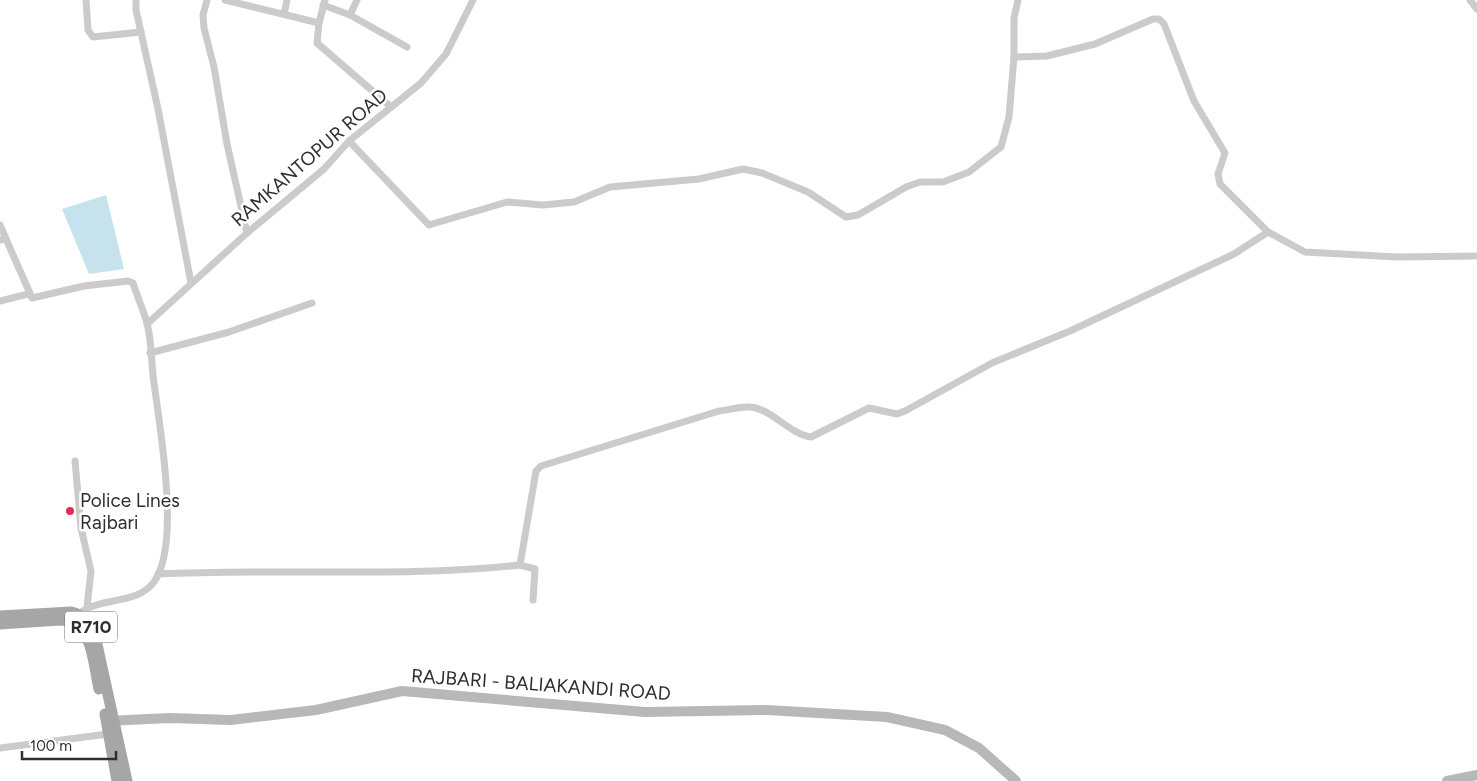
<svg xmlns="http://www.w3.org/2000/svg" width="1477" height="781" viewBox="0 0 1477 781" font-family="Figtree,sans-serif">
<rect width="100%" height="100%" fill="#fff"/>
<polygon fill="#c6e3ed" points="106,195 124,269 89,274 62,209"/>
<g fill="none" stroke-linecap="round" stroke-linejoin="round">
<g stroke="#cbcbcb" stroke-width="7">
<polyline points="86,0 88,30 93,37 141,32"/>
<polyline points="136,0 136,10 158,109 191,283"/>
<polyline points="207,0 203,15 204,28 214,67 227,144 247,233"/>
<polyline points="225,0 319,23"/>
<polyline points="325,0 319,23 317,43 391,107"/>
<polyline points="1470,0 1477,9"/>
<polyline points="323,5 350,15 407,47"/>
<polyline points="284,14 287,0"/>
<polyline points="350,15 357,0"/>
<polyline points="1014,57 1014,18 1018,0"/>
<polyline points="349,141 429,225 507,202 543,205 574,202 610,187 699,179 743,169 762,173 808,192 846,217 858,215 906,187 920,182 943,182 969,172 1001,147 1009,117 1014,57 1047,56 1095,44 1153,19 1159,19 1164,24 1194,101 1225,153 1218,174 1220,184 1268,232 1305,252 1397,257 1477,256"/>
<polyline points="0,225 6,239"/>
<path d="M0 240 6 239 32 298 84 286 128 281 133 283C137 296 143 309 147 323 152 342 151 364 154 383 160 429 181 545 154 582 136 606 100 596 79 614"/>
<polyline points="0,301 28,294"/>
<polyline points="147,324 247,233 324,169 349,141 421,83 446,54 473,0"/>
<polyline points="150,353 229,332 312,303"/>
<polyline points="75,461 81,528 91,571 87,607"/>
<polyline points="520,565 535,569 533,600"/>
<path d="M158 574C279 568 400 578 520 565L536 471 541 466 719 411C729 410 740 406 750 407 771 408 789 434 811 437L869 408 897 414 905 411 992 363 1070 331 1234 254 1268 232"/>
<polyline points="0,748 108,734"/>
</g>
<g stroke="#b8b8b8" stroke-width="10">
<polyline points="107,721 169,718 231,720 316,710 402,691 645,712 767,710 887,717 945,730 979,748 1016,781"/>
<polyline points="1447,781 1477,775"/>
</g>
<g stroke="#a6a6a6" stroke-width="11">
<path d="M0 616 71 612C86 615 91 627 96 640L127 781"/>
<path d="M0 624 60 620 74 621C93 635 94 667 99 689"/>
<polyline points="105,714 117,781"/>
</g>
</g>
<circle fill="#ec2854" stroke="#fff" stroke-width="2" cx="70" cy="511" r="5"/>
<g text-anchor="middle" stroke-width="5" stroke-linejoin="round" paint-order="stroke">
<rect fill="#fff" stroke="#6d6d6d" stroke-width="1" x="65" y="611.5" width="52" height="31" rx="4"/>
<g font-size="18" font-weight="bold" fill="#2e2e2e">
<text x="91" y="633">R710</text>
</g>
<g font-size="19" fill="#2e2e2e" stroke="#fff">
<text transform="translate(309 157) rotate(-41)" y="7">RAMKANTOPUR ROAD</text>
<text transform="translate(541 684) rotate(4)" y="7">RAJBARI - BALIAKANDI ROAD</text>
</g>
<g font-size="19" fill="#2e2e2e" stroke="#fff" text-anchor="start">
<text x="80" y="507">Police Lines<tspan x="80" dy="22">Rajbari</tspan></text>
</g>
</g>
<path d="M22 751v8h94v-8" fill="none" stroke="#2e2e2e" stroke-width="2.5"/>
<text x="30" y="751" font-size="15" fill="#2e2e2e" stroke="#ffffff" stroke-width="4" paint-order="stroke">100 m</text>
</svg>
